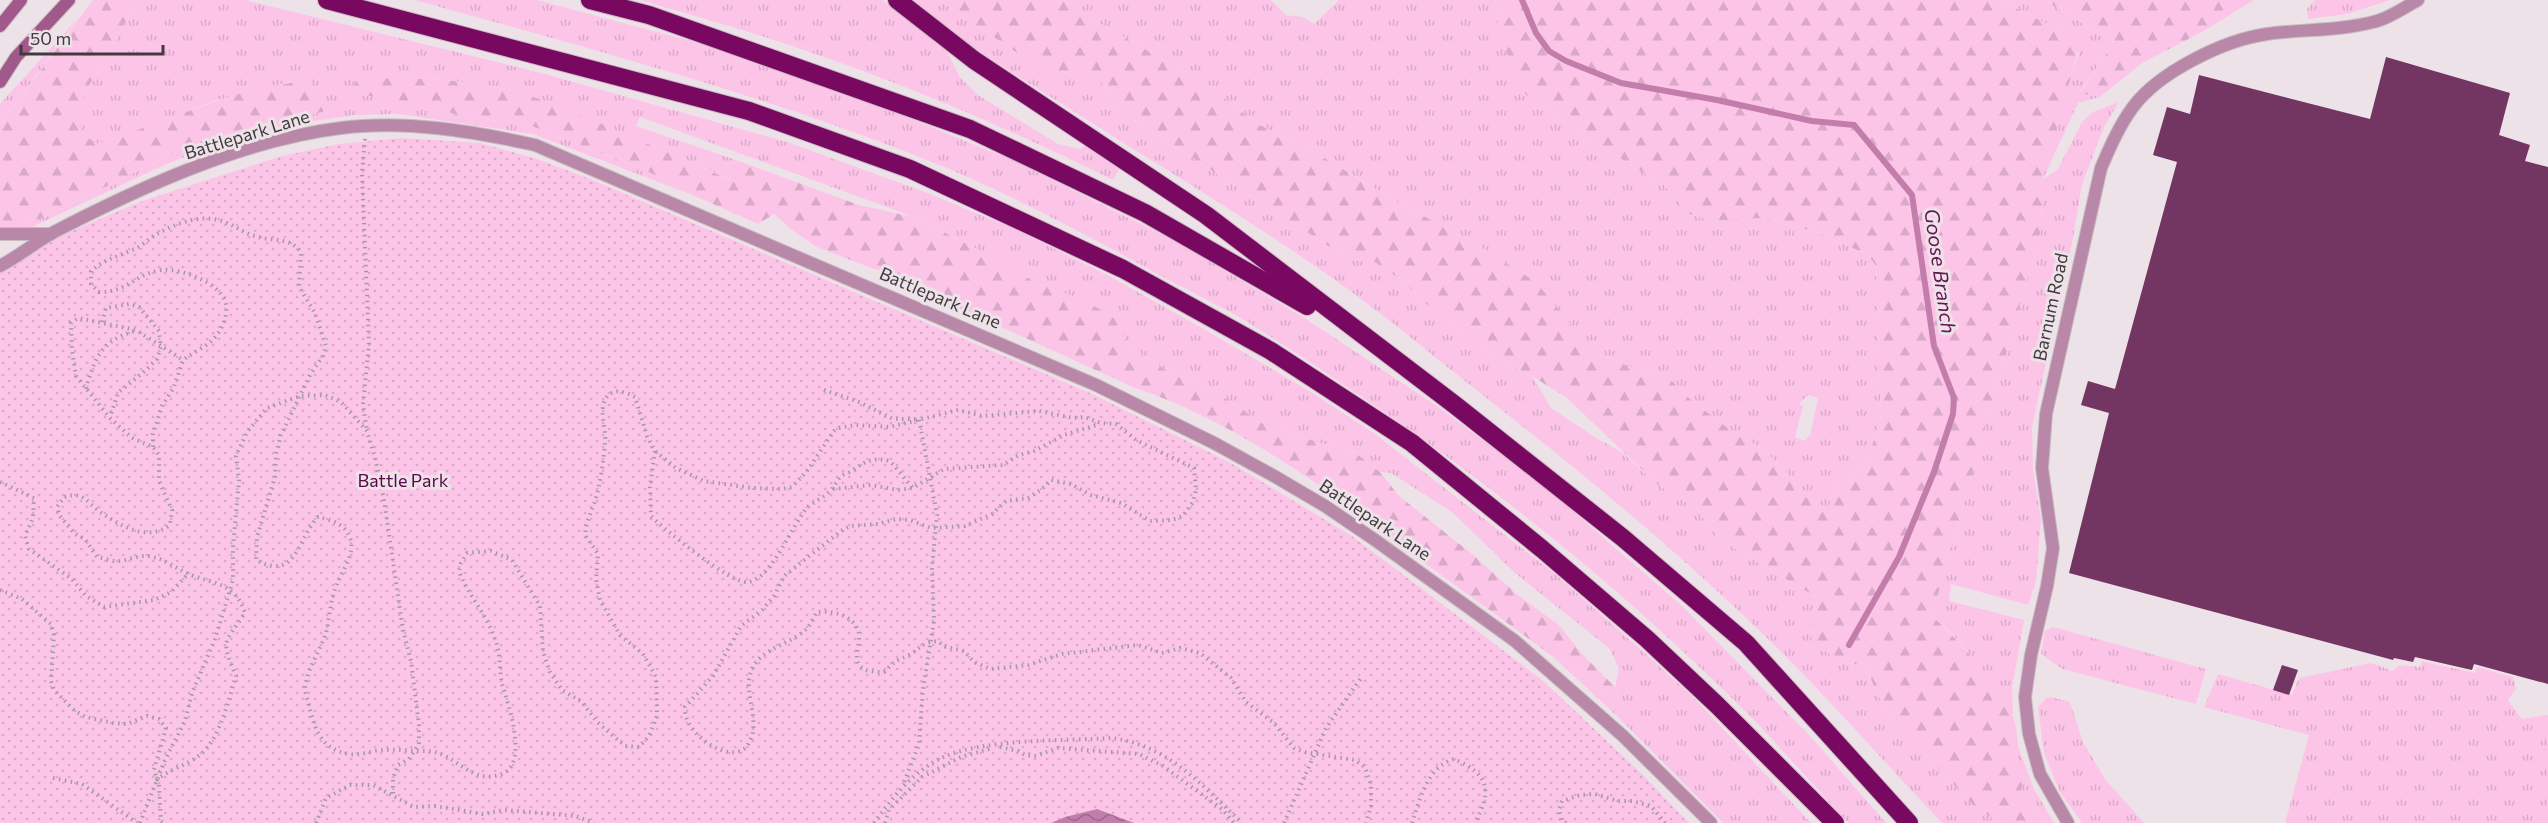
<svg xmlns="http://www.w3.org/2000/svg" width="2548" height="823" viewBox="0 0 2548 823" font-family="Commissioner,sans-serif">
<defs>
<pattern id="grass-tufts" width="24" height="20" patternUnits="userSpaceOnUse" patternTransform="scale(1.5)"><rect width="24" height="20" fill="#fcc5e8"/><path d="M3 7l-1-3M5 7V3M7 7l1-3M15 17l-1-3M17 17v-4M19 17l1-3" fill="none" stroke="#d9aac8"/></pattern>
<pattern id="forest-firs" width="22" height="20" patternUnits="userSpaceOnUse" patternTransform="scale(1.5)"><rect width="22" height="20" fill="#fcc5e8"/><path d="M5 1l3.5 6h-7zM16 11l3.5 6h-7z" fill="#d9aac8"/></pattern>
<pattern id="park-dots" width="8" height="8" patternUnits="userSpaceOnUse" patternTransform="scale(1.5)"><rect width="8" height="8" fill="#fcc5e8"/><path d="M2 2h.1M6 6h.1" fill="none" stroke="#d9aac8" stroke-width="1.8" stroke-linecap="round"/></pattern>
<pattern id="water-waves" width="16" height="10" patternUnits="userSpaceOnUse" patternTransform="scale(1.5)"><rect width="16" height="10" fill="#c27dab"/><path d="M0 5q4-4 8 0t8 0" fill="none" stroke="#9f688d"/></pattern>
</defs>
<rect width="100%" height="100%" fill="#eee2e9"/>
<g fill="url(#grass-tufts)" fill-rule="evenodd">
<path d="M137 0H245L545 74 787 142 925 192 1017 230 1113 278 1202 328 1311 392 1375 434 1555 574 1648 656 1695 699 1811 823H1723L1617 716 1552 656C1581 671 1590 664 1607 697L1619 700 1615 687 1619 669 1610 649 1515 573 1452 512 1391 473 1380 472 1352 450 1323 444 1257 421 1238 406 1197 382 1166 370 1140 353 1128 344 1114 318 1087 302 1034 282 1012 267 914 217 640 117 636 126 739 161 726 165 732 180 565 109 513 90 447 80 394 78 352 93 423 104 461 116 529 125 645 170 695 196 533 134 398 114 355 115 300 123 221 142 160 167 0 242V230L46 217 196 141 273 121 323 112 289 82 214 101 131 133 96 144 79 130 84 94 136 5Z"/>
<path d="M415 0H537L691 41 760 62 828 85 1012 160 1179 243 1306 319 1437 406 1544 486 1682 606 1812 738 1886 823H1848C1818 790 1788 756 1757 723 1642 607 1515 502 1381 410 1332 377 1283 343 1232 313 1210 301 1187 290 1165 278 1081 232 996 186 907 152 747 90 580 46 415 0Z"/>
<path d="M640 0H882L947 52 960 77 978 95 1058 144 1081 149 1085 144 1121 166 1113 180C1008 128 901 82 789 45 740 28 690 15 640 0Z"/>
<path d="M911 0H939L1041 69 1100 80 1118 110 1350 260 1375 261 1403 281 1420 299 1503 364 1532 376 1551 408 1598 439 1623 453 1658 485 1696 508 1719 539 1818 598 1810 625 1838 660 1867 667 1875 690 1893 721 1973 805 1999 823H1942C1882 760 1826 695 1764 635 1671 545 1571 464 1470 385 1430 353 1390 320 1349 290 1259 225 1164 169 1070 109 1016 75 960 42 911 0Z"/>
<path d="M1064 0H1271L1286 15 1303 17 1314 24 1339 0H1495L1499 6 1497 32 1526 94 1547 105 1567 125 1665 186 1689 214 1713 221 1762 218 1817 232 1868 255 1876 267 1881 417 1868 459 1853 474 1837 483 1829 506H1818L1764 450 1729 429 1690 399 1672 381 1617 362 1592 350 1535 282 1471 241 1397 202 1316 153 1257 124 1206 84 1085 15ZM1808 395 1818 398 1811 433 1805 441 1795 437 1803 406 1799 404Z"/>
<path d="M2000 0H2044L2114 42 2080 92 2100 97 2078 103 2043 179 2058 169 2082 122 2093 112 2119 102 2105 125 2082 184 2073 238 2032 427 2033 470 2041 520 2036 581 2028 605 1951 584 1949 601 2024 620 2012 688 2013 715C1990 680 1965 643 1932 616L2041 230 2042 180 2067 86 2079 53 2065 33Z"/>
<polygon points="2315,0 2390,0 2347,14 2308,19 2307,9"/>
<polygon points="79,17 0,125 0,104"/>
<polygon points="2053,627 2206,669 2196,704 2062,669 2041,654 2045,631"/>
<polygon points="2422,661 2475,673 2477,667 2513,677 2516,689 2508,700 2522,719 2548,715 2548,823 2285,823 2309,735 2204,707 2218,674 2292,695 2299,678 2371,663 2393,671 2399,665 2420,667"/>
<polygon points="2051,697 2070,702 2083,742 2105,779 2144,823 2082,823 2060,792 2044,753 2038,707 2046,698"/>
<polygon points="2019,749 2034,789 2054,823 2047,823 2021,793 2011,761"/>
</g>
<g fill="url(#forest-firs)">
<path d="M93 0H137L136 5 84 94 80 130 96 144C166 123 234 86 309 81L324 101 323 112 273 121 196 141 46 217 0 230V125Z"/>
<path d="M939 0H1064L1085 15 1206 84 1257 124 1316 153 1397 202 1471 241 1536 282 1592 350 1617 362 1672 381 1690 399 1729 429 1764 450 1818 506H1829L1837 483 1853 474 1868 459 1881 417 1876 266 1868 255 1817 232 1762 218 1712 221 1689 214 1665 186 1567 125 1547 105 1526 95 1497 32 1499 6 1495 0H2000L2065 33 2080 44 2042 180 2041 230 1932 616C1954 635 2005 691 2013 717 2017 727 2017 739 2019 749L2011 761 2023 780 2021 793 2047 823H1999L1973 805 1893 721 1875 690 1867 667 1838 660 1812 642 1810 625 1818 598 1719 539 1696 508 1658 485 1567 398 1532 376 1503 364 1420 299 1403 281 1375 262 1350 260 1118 110 1100 80 1041 69Z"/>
<polygon points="2044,0 2254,0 2202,32 2142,63 2100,97 2080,93 2114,42"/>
<path d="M394 78 447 80 513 90 565 108 731 180 726 165 739 161 859 205 914 217 1012 267 1034 282 1086 301 1114 318 1128 344 1140 353 1166 370 1197 382 1238 406 1257 421 1323 444 1352 450 1380 472 1399 496 1472 554 1519 596 1559 625 1582 654 1615 687 1619 701 1607 697C1590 664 1581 671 1552 656 1499 616 1444 578 1391 538 1312 478 1228 419 1133 387L946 302 919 280 874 269 817 247 792 230 774 214 758 224 695 196 645 170 529 125 461 116 423 104 351 93 356 81Z"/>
</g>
<polygon fill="url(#park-dots)" points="402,138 480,143 537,159 590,179 1090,393 1229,462 1352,536 1542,680 1642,774 1689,823 1134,823 1097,809 1065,817 1051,823 0,823 0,267 39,245 142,201 282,156 339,144"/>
<polygon fill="url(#water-waves)" points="1097,809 1134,823 1051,823 1065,817"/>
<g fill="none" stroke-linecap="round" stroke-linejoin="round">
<polyline stroke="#c27dab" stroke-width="6" points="1522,0 1536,33 1549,51 1566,61 1621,83 1717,100 1812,121 1854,125 1912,195 1934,346 1954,398 1953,414 1934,472 1899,557 1849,645"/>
</g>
<g fill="#733561">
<polygon points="2386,57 2510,93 2499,135 2530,145 2525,161 2548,167 2548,684 2474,664 2472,670 2415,657 2413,662 2394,658 2393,660 2069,573 2109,413 2081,405 2088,381 2115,389 2177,162 2153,155 2167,107 2190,114 2199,75 2370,119"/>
<polygon points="2282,665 2298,670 2289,695 2273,690"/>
</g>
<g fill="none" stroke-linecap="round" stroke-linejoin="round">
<g stroke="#c8bdc3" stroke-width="14">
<g id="minor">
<polyline points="0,234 51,234"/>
<path d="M0 266C19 256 36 242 54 232 141 187 243 140 341 128 405 120 472 131 535 145L1096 385 1214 443 1274 476 1325 506 1375 540 1515 641 1623 736 1711 823"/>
<path d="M2068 823 2040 774 2029 734 2025 697 2031 655 2047 586 2053 548 2042 468 2046 414 2101 168C2110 147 2119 126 2133 107 2159 72 2224 40 2267 34 2304 29 2341 31 2377 21 2391 17 2405 7 2418 0"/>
</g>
</g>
<g stroke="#c8bdc3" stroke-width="14">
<g id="secondary">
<polyline points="0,26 21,0"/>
<polyline points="0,82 16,57 69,0"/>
</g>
</g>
<g stroke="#c8bdc3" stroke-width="20">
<g id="motorway">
<polyline points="327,0 749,111 910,169 1123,269 1271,351 1412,443 1542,549 1647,639 1717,705 1835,823"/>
<polyline points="590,0 649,15 970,129 1145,213 1307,306"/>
<polyline points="897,0 974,60 1206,215 1455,405 1623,538 1746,643 1909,823"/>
</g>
</g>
<g stroke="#a39aa0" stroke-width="4" stroke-dasharray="1.5 4.5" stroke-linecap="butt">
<polyline points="365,139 362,174 369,344 363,405 367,431"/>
<polyline points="102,322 106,308 129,304 139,307 159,331 161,347 157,359 147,369 118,393 110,417"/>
<path d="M86 389C95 357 101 341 135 331"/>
<polyline points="824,390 859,402 893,419 919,419 937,515 932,568 934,621 923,689 919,744 903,785"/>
<path d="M153 447V434L162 406 174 387 183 360C195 351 211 345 219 332 224 324 229 311 225 301 218 282 180 268 162 270 136 273 127 293 99 292L91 284V271C103 260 117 257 132 250 141 247 147 240 155 235 171 226 194 216 213 219 230 221 240 232 255 236 272 242 289 236 301 252L299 287 315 313 326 346 323 356 310 375 281 435 276 454 275 477 257 537 256 560C297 582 297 539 318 517 330 520 345 523 350 538 356 553 342 571 337 584 330 600 330 617 326 633 320 651 307 669 305 688 305 694 308 700 309 706 315 730 321 749 349 754 359 756 371 751 381 750 396 749 411 751 426 751 456 751 471 788 504 773 528 761 508 703 502 684 499 669 501 654 495 639 487 615 468 595 459 571L461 563 467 553 491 551 512 560 540 606 543 652 550 672 562 690 582 702 597 722 625 746 639 747 649 736 657 716 656 677 643 654 620 635 600 600 596 579 598 554 585 535C586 522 590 515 594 504 599 492 604 458 605 444 607 430 598 411 606 398 614 387 626 392 635 397L647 436 655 451 676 468 704 481 752 488 782 489 792 487 807 471 834 431 839 428 855 425 890 427 958 410 982 416 1039 411 1073 418 1084 417 1101 423 1116 424 1136 440 1194 468 1196 490 1193 502 1183 516 1172 520 1150 521 1121 503 1091 495 1071 484 1051 480 1042 489 1028 498 1006 501 992 514 965 526 931 528 910 520 896 519 878 524 850 526 841 531 784 576 774 596 762 610 741 626 713 676 685 707C682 734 732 766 747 746 764 722 741 694 752 669 761 649 789 644 804 631 810 627 813 618 817 612 835 610 860 617 859 639 859 648 853 659 861 667 866 672 877 672 884 672 895 661 894 662 907 656 921 649 919 643 937 641L946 647 964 651 974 662 990 669 1028 665 1062 654 1138 645 1162 653 1180 648 1200 653 1231 678 1246 702 1274 723 1294 748 1304 752 1355 760 1365 767 1371 785V806L1366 823"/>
<path d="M655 451 650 487 651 516C665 530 732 585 748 582 773 578 792 524 807 508 813 502 823 498 829 492 834 488 836 482 840 477 843 474 848 473 852 471 865 461 873 457 890 461L913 488"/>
<polyline points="0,482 34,498 33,518 25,536 29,549 72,579 86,596 104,607 154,600 171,592 188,574"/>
<polyline points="833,489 871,485 898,490 913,488 944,469 1003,465 1019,455 1034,451 1064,435 1100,424"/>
<polyline points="0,590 22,599 51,624 54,635 51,681 54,690 75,711 86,717 113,723 127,724 147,716 159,719 166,728 154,770 159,785 161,821 164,823"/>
<polyline points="1000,747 1018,751 1025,755 1036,756 1058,748 1139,754 1163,766 1223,810 1234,823"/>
<polyline points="53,778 82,784 137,823"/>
<path d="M156 780C170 769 188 765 201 754 220 738 229 699 236 676 221 640 223 645 245 613 236 584 216 584 191 575 176 569 166 559 148 556 139 555 129 560 120 561 113 562 104 558 97 557L85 539 75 534 60 516 57 507 64 497C85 491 86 502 100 512 121 526 147 542 170 525L172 510 159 481V455L153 447 132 438 110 418 76 376 72 350 71 323 78 318 136 330 183 360"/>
<polyline points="140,823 164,762 185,721 192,693 215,639 233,580 233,547 239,480 236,456 247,432 267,408 300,396 325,395 341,402 367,431 375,457 384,500 403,630 411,661 419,725 419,744 409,759 398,765 393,778 393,797"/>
<polyline points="316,823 326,798 350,785 373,785 414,807 435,806 483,814 504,810 576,816 594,823"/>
<path d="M874 823C892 798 911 774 939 759 981 738 1065 741 1112 738 1168 745 1203 786 1242 823"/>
<polyline points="885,823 889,810 922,777 961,757 992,748"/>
<polyline points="1284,823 1326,728 1361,678"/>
<path d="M1412 823C1420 799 1427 767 1454 759 1490 775 1492 790 1475 823"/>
<polyline points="1566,823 1561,820 1559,809 1562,801 1580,795 1595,794 1618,801 1632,801 1651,806 1665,823"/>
</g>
<use href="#minor" stroke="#b988a8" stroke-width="12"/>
<use href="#secondary" stroke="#a0598a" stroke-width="12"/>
<use href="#motorway" stroke="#790861" stroke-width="18"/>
</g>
<g text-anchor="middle" stroke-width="6" stroke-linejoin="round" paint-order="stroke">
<g font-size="18" fill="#403b3e" stroke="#eee2e9">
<text transform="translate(247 135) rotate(-17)" y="6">Battlepark Lane</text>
<text transform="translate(940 298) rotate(23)" y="6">Battlepark Lane</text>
<text transform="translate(2051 307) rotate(-78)" y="6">Barnum Road</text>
<text transform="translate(1375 520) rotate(34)" y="6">Battlepark Lane</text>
</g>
<g font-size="18" fill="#5c0649" stroke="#eee2e9">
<text x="403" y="487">Battle Park</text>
</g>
<g font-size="20" font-style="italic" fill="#681553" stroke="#eee2e9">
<text transform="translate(1940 271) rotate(82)" y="7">Goose Branch</text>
</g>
</g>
<path d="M21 45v9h142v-9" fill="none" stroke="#403b3e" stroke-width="3"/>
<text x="30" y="45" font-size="18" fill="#403b3e" stroke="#eee2e9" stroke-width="4.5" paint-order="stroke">50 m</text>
</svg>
